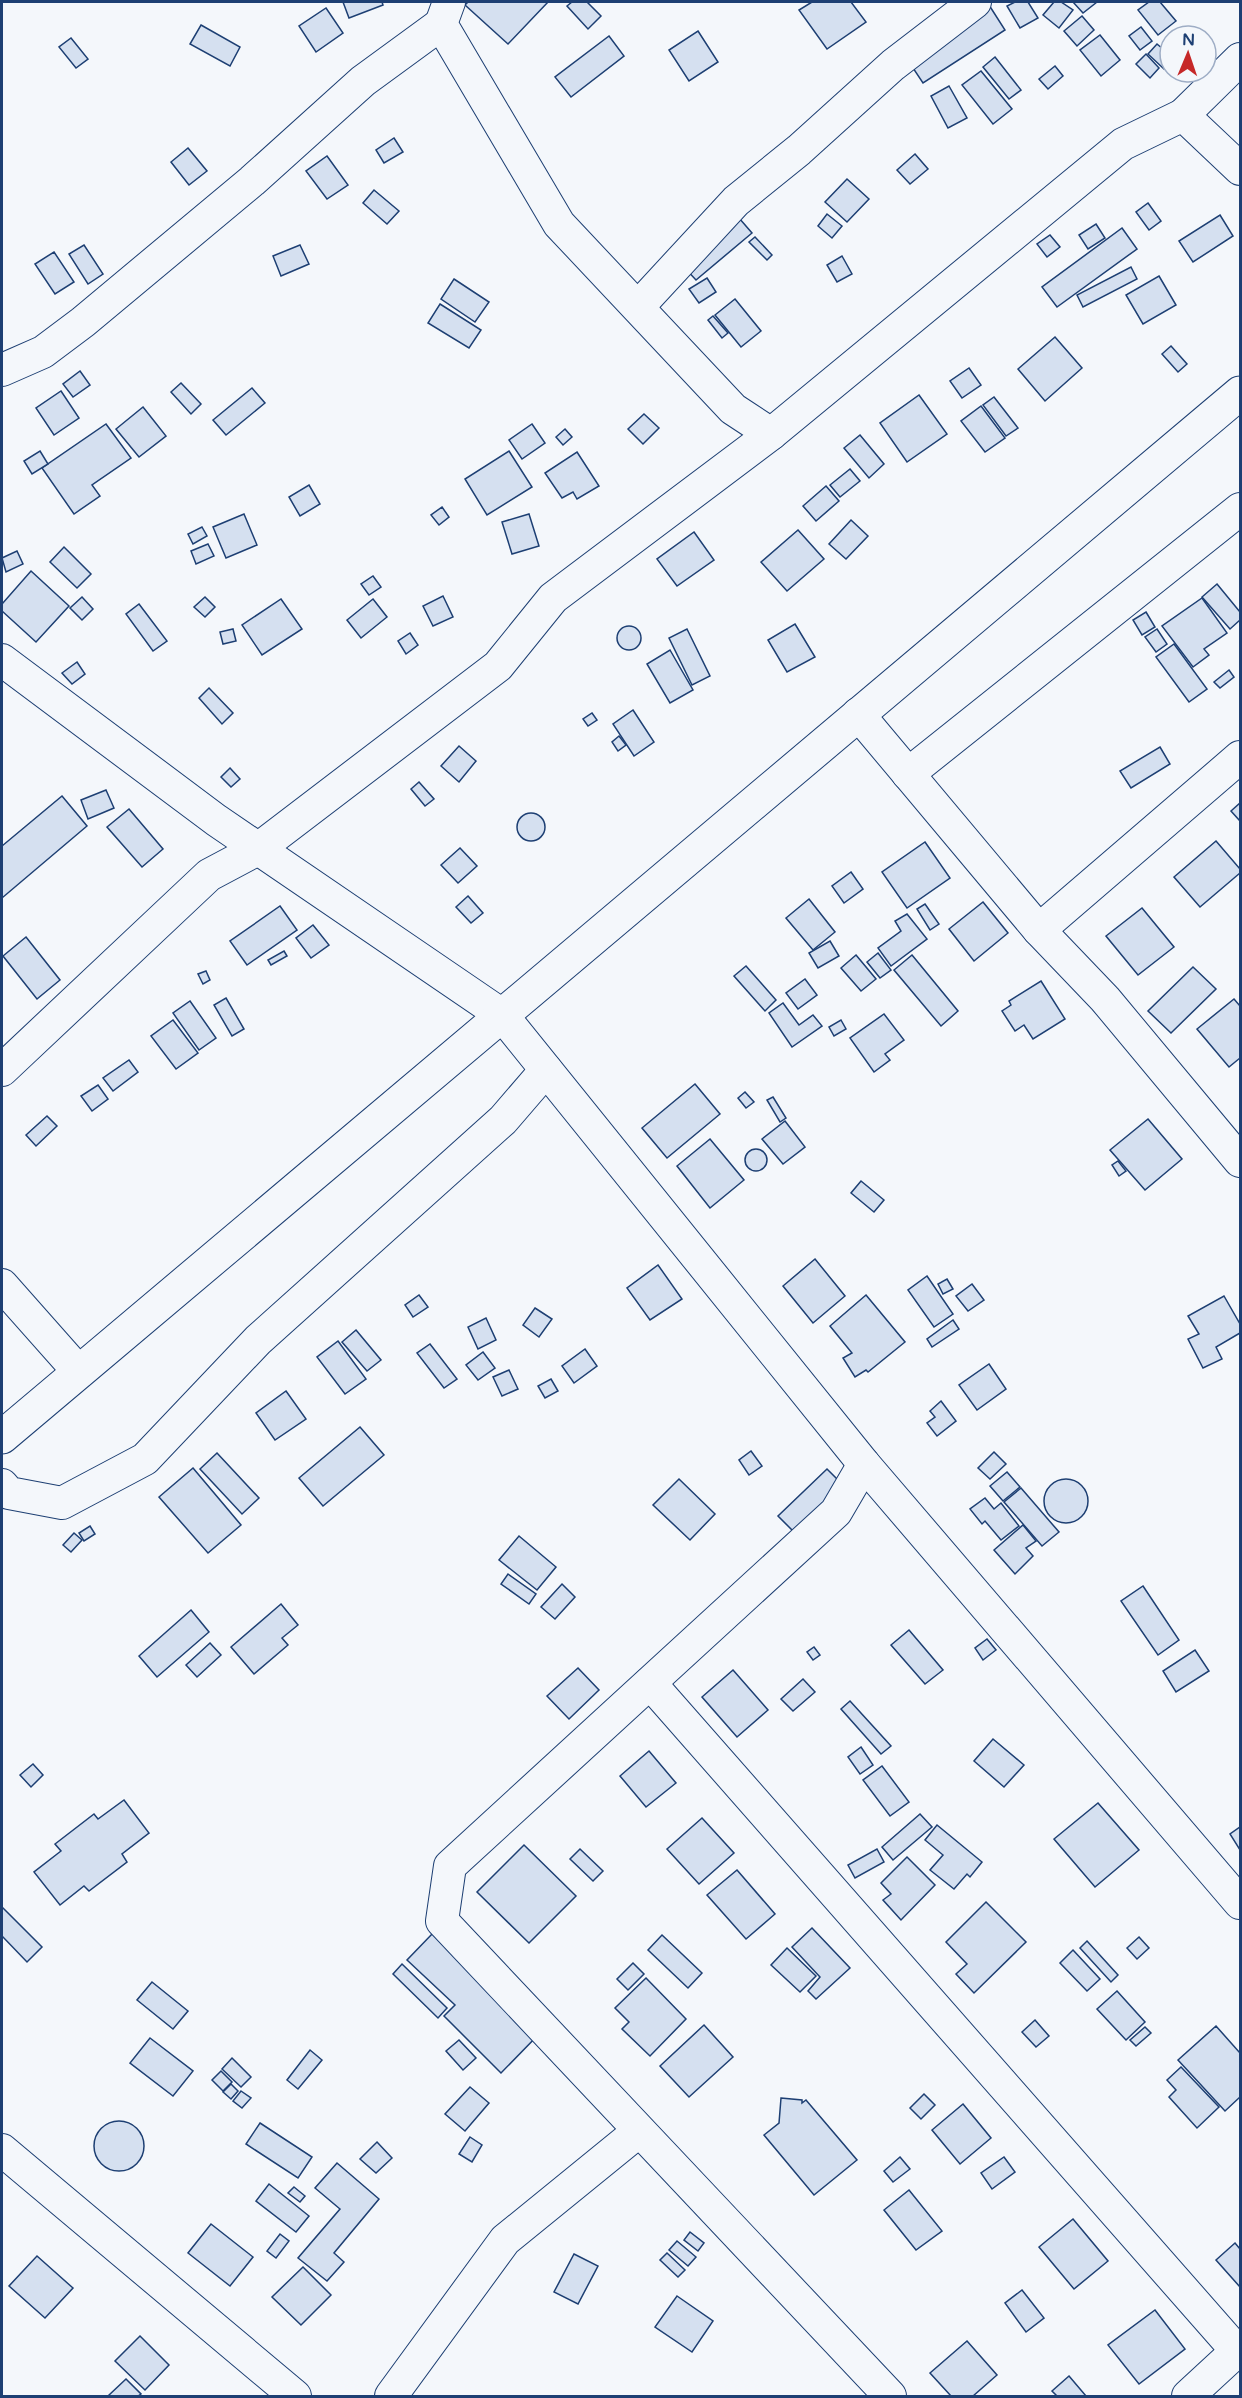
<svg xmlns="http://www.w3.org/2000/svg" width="1242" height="2398" viewBox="0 0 1242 2398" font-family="'Varela Round',sans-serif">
<rect width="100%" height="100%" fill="#f4f7fb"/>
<g fill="#d5e0f0" stroke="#1d3f73" stroke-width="1.5">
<polygon points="343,2 382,2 383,5 349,18"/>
<polygon points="468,2 548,2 508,44 465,5"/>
<polygon points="572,2 587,2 601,16 588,29 567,6"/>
<polygon points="812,2 851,2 866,22 827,49 799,10"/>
<polygon points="1015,2 1028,2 1038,18 1020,28 1007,6"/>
<polygon points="1054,2 1061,2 1073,10 1059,28 1043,15"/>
<polygon points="1073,2 1097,2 1083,13"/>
<polygon points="1149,2 1160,2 1176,21 1158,35 1138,10"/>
<polygon points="989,5 1005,30 923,83 907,59"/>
<polygon points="326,8 343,33 316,52 299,26"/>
<polygon points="1082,16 1094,30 1077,46 1064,31"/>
<polygon points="201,25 240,47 230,66 190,44"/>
<polygon points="1141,27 1152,41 1140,50 1129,36"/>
<polygon points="698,31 718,62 689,81 669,50"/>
<polygon points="1100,35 1120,60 1101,76 1080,50"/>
<polygon points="609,36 624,56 571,97 555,77"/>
<polygon points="71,38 88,59 76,68 59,47"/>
<polygon points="1157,44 1170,55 1170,63 1164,69 1148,54"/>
<polygon points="1146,54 1159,68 1150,78 1136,64"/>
<polygon points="995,57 1021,90 1009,99 983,67"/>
<polygon points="1055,66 1063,76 1048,89 1039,79"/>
<polygon points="981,71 1012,109 993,124 962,85"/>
<polygon points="949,86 967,118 948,128 931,96"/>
<polygon points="394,138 403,152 384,163 376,150"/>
<polygon points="188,148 207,171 189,185 171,162"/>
<polygon points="915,154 928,169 910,184 897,170"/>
<polygon points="327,156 348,185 327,199 306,171"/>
<polygon points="847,179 869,199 847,222 825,202"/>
<polygon points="374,190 399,211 387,224 363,203"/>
<polygon points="1148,203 1161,221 1149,230 1136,212"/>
<polygon points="827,214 842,226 832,238 818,226"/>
<polygon points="1220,215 1233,236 1193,262 1179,241"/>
<polygon points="739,218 752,233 696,280 683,266"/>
<polygon points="1096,224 1105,238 1088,249 1079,235"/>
<polygon points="1122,228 1137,249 1057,307 1042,287"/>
<polygon points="1050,235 1060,247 1047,257 1037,244"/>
<polygon points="755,237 772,255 767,260 749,242"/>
<polygon points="84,245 103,274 88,284 69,254"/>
<polygon points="300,245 309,264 281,276 273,256"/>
<polygon points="54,252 74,282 55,294 35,264"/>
<polygon points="842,256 852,274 837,282 827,265"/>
<polygon points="1131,267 1137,279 1083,307 1077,295"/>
<polygon points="1159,276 1176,305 1143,324 1126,295"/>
<polygon points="707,278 716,292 699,303 689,289"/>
<polygon points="454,279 489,302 475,322 441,299"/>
<polygon points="735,299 761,331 741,347 715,315"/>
<polygon points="440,304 481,330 469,348 428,323"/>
<polygon points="713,316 728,333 722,338 708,320"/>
<polygon points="1055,337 1082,368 1045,401 1018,369"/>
<polygon points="1171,346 1187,364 1178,372 1162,354"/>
<polygon points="969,368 981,385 962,398 950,381"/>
<polygon points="80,371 90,385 73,397 63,384"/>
<polygon points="181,383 201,404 191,414 171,392"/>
<polygon points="252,388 265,403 226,435 213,420"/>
<polygon points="61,391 79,418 54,435 36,408"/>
<polygon points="919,395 947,434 907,462 880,423"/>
<polygon points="994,397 1018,428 1006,436 983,405"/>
<polygon points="981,406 1005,438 985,452 961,421"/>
<polygon points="143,407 166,436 139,457 116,429"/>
<polygon points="644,414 659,428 643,444 628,429"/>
<polygon points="106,424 131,458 92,485 100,496 74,514 42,468"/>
<polygon points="532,424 545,443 522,459 509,440"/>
<polygon points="565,429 572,437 563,445 556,437"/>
<polygon points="860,435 884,464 869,478 844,448"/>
<polygon points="40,451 48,464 32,474 24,461"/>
<polygon points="509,451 532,487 487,515 465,479"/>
<polygon points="577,452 599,486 577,499 573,492 562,498 545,473"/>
<polygon points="850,469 860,481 840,497 830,485"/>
<polygon points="309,485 320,504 300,516 289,497"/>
<polygon points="826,486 839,501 816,521 803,506"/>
<polygon points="442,507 449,517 439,525 431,515"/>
<polygon points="244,514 257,545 226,558 213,527"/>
<polygon points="529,514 539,546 512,554 502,522"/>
<polygon points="851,520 868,536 846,559 829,544"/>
<polygon points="202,527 207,536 193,544 188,534"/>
<polygon points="798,530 824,559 787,591 761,562"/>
<polygon points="694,532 714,560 677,586 657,559"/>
<polygon points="208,544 214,556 196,564 191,551"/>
<polygon points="64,547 91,574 77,588 50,562"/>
<polygon points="17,551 23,564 6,572 2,558"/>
<polygon points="31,571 69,606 36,642 2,611 2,604"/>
<polygon points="373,576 381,587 369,595 361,584"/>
<polygon points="1217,584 1240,612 1240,620 1230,629 1202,597"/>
<polygon points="443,596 453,617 433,626 423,606"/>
<polygon points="82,597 93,609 82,620 70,608"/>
<polygon points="205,597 215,607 205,617 194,607"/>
<polygon points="1202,598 1227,633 1204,649 1209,655 1193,667 1162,626"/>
<polygon points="281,599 302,629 262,655 242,625"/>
<polygon points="373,599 387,617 361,638 347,620"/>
<polygon points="139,604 167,641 153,651 126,614"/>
<polygon points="1146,612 1155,627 1142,635 1133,620"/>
<polygon points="795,624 815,657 787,672 768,640"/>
<circle cx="629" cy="638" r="12"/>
<polygon points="233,629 236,641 223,644 220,632"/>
<polygon points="687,629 710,676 692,685 669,638"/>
<polygon points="1157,629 1167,644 1156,652 1145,637"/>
<polygon points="410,633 418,645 406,654 398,641"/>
<polygon points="1174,644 1207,689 1189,702 1156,657"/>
<polygon points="670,650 693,690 670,703 647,664"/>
<polygon points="77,662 85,674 72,684 62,673"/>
<polygon points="1229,670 1234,677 1220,688 1214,682"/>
<polygon points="209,688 233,713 222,724 199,698"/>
<polygon points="633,710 654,742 634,756 613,724"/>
<polygon points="592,713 597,720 588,726 583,719"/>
<polygon points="619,736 626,745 618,751 612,742"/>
<polygon points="459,746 476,761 459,782 441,766"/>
<polygon points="1160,747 1170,764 1131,788 1120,771"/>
<polygon points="230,768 240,779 231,787 221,777"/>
<polygon points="419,782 434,799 425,806 411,789"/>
<polygon points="106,790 114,808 88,819 81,800"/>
<polygon points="62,796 87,826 2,898 2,846"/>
<polygon points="1240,803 1240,821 1231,811"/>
<polygon points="129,809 163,849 142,867 107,827"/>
<circle cx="531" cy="827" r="14"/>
<polygon points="1216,841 1240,869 1240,873 1200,907 1174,877"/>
<polygon points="925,842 950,878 907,908 882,872"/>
<polygon points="460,848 477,866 458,883 441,865"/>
<polygon points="851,872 863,889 844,903 832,886"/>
<polygon points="468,896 483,913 471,923 456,907"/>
<polygon points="809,899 835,932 813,950 786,918"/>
<polygon points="983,902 1008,933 974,961 949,929"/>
<polygon points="925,904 939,924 930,930 917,909"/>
<polygon points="280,906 297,930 247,965 230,941"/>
<polygon points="1142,908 1174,947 1138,975 1106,936"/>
<polygon points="907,914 927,939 891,966 878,948 901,931 895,921"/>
<polygon points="313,925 329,945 311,958 296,938"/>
<polygon points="26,937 60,980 37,999 3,956"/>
<polygon points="830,941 839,956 818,968 809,953"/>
<polygon points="284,951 287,956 271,965 268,960"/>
<polygon points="878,953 891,970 880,978 867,962"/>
<polygon points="856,955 876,979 861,991 841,968"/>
<polygon points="912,955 958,1011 941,1026 894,970"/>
<polygon points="746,966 776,1000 765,1011 734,976"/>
<polygon points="1193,967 1216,989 1171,1033 1148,1011"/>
<polygon points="206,971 210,980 203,984 198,974"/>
<polygon points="805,979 817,995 798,1009 786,993"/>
<polygon points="1041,981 1065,1019 1033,1039 1024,1025 1015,1031 1002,1011 1011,1005 1009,1001"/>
<polygon points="226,998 244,1029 232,1036 214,1005"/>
<polygon points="1234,999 1240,1006 1240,1058 1229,1067 1197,1029"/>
<polygon points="190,1001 216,1038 199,1050 173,1013"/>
<polygon points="783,1003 799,1025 813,1015 822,1026 792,1047 769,1013"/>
<polygon points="884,1014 904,1040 885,1054 890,1060 874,1072 850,1038"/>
<polygon points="173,1020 198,1053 176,1069 151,1036"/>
<polygon points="841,1020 846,1029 834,1036 829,1027"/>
<polygon points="129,1060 138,1072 113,1091 103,1078"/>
<polygon points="695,1084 720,1114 667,1158 642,1128"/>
<polygon points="98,1085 108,1099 92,1111 81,1096"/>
<polygon points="745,1092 754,1102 746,1108 738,1098"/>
<polygon points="773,1097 786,1118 780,1122 767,1100"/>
<polygon points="47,1116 57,1126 36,1146 26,1135"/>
<polygon points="1148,1119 1182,1159 1145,1190 1110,1150"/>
<polygon points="785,1121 805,1147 783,1164 762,1139"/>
<polygon points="710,1139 744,1180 710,1208 677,1166"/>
<circle cx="756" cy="1160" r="11"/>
<polygon points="1118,1161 1126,1171 1119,1176 1112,1165"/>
<polygon points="861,1181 884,1200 874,1212 851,1193"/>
<polygon points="815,1259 845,1296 813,1323 783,1286"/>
<polygon points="658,1265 682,1299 650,1320 627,1288"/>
<polygon points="927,1276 953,1314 934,1327 908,1290"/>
<polygon points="947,1279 953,1289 943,1294 938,1284"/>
<polygon points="972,1284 984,1300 968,1311 956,1296"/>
<polygon points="419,1295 428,1307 413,1317 405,1305"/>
<polygon points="866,1295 905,1342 868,1372 866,1370 855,1377 843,1358 852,1353 830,1326"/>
<polygon points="1224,1296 1240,1324 1240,1333 1216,1347 1222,1359 1203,1368 1188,1339 1199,1334 1188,1316"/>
<polygon points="535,1308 552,1319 539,1337 523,1325"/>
<polygon points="486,1318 496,1340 478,1349 468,1327"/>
<polygon points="953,1320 959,1329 932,1347 927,1339"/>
<polygon points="356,1330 381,1360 367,1371 342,1342"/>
<polygon points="338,1341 366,1379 345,1394 317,1357"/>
<polygon points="430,1344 457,1379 444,1388 417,1353"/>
<polygon points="585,1349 597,1366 574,1383 562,1366"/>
<polygon points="483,1352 495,1368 478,1380 466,1365"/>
<polygon points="989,1364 1006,1389 977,1410 959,1385"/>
<polygon points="509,1370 518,1389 502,1396 493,1377"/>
<polygon points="551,1379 558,1391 545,1398 538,1386"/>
<polygon points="286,1391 306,1419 275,1440 256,1413"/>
<polygon points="941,1401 956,1421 937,1436 927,1423 935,1417 930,1411"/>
<polygon points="360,1427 384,1455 323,1506 299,1478"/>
<polygon points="751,1451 762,1466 749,1475 739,1460"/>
<polygon points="994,1452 1006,1464 990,1479 978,1468"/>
<polygon points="217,1453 259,1498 242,1514 200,1469"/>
<polygon points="193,1468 241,1525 208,1553 159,1497"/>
<polygon points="827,1469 845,1487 796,1534 778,1516"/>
<polygon points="1007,1472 1020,1487 1003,1501 990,1486"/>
<circle cx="1066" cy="1501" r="22"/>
<polygon points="679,1479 715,1514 690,1540 653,1505"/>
<polygon points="1021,1488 1059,1532 1042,1546 1004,1502"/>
<polygon points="985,1498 994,1509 1001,1503 1019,1526 1001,1540 985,1521 982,1524 970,1509"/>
<polygon points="1023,1525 1036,1541 1026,1548 1033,1556 1015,1574 994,1550"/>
<polygon points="90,1526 95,1534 84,1541 79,1533"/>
<polygon points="74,1533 82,1540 71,1552 63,1545"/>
<polygon points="519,1536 556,1567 537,1590 499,1560"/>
<polygon points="508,1574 536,1594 529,1604 501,1584"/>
<polygon points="562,1584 575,1597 555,1619 541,1607"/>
<polygon points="1143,1586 1179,1640 1158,1655 1121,1601"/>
<polygon points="281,1604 298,1625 282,1638 288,1645 254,1674 231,1647"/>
<polygon points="191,1610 209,1632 157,1677 139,1656"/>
<polygon points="909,1630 943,1670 925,1684 891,1645"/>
<polygon points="987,1639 996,1650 983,1660 975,1648"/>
<polygon points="210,1643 221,1655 197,1677 186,1665"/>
<polygon points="814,1647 820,1655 813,1660 807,1652"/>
<polygon points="1195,1650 1209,1671 1176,1692 1163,1671"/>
<polygon points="578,1668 599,1690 569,1719 547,1696"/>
<polygon points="733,1670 768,1710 737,1737 702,1697"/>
<polygon points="803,1679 815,1692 793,1711 781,1699"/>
<polygon points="850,1701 891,1746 881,1754 841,1709"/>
<polygon points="993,1739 1024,1765 1004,1787 974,1761"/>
<polygon points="861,1747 873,1765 860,1774 848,1757"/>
<polygon points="649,1751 676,1783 646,1807 620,1776"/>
<polygon points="33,1764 43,1775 31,1787 20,1775"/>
<polygon points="882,1766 909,1802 890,1816 863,1780"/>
<polygon points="124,1800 149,1833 122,1854 127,1862 89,1891 84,1886 60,1905 34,1872 61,1851 55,1844 94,1814 98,1819"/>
<polygon points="1098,1803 1139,1850 1095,1887 1054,1839"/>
<polygon points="920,1814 932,1827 893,1860 882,1847"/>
<polygon points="702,1818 734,1853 699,1884 667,1849"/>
<polygon points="937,1825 982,1862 970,1877 967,1874 954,1889 930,1870 943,1855 925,1840"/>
<polygon points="1240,1827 1240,1850 1230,1834"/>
<polygon points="524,1845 576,1896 529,1943 477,1892"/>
<polygon points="580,1849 603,1871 593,1881 570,1859"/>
<polygon points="877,1849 884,1862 855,1878 848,1865"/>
<polygon points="907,1857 935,1885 901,1920 883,1900 891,1894 881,1883"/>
<polygon points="737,1870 775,1914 746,1939 707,1895"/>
<polygon points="986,1902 1026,1942 974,1993 956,1974 967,1964 946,1942"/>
<polygon points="2,1907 42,1947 27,1962 2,1936"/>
<polygon points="812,1928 850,1968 816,1999 808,1991 820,1977 792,1947"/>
<polygon points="433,1933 539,2034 501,2073 444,2016 455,2005 407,1960"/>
<polygon points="662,1935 702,1973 688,1988 648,1950"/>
<polygon points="1139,1937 1149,1948 1137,1959 1127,1948"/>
<polygon points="1087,1941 1118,1975 1111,1982 1080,1948"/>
<polygon points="787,1948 816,1976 800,1992 771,1965"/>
<polygon points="1073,1950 1100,1979 1087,1991 1060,1963"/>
<polygon points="633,1963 644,1974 628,1990 617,1979"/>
<polygon points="402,1964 447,2008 438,2018 393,1974"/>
<polygon points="646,1978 686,2019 650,2056 622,2029 629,2022 615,2008"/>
<polygon points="152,1982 188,2011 173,2029 137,2000"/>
<polygon points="1117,1991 1145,2022 1126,2040 1097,2009"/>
<polygon points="1035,2020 1049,2036 1036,2047 1022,2032"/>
<polygon points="704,2025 733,2057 689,2097 660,2066"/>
<polygon points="1216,2026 1240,2053 1240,2097 1225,2111 1178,2060"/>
<polygon points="1145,2027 1151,2033 1136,2046 1130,2040"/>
<polygon points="150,2038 193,2071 173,2096 130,2063"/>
<polygon points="459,2040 476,2058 463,2070 446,2051"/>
<polygon points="310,2050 322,2060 298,2089 287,2080"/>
<polygon points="232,2058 251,2077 241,2087 222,2069"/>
<polygon points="1181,2067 1219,2107 1197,2128 1169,2097 1176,2090 1167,2080"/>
<polygon points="221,2071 232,2082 223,2091 212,2080"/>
<polygon points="231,2084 238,2091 231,2099 223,2092"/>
<polygon points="470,2087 489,2103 465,2131 445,2114"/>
<polygon points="241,2091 251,2098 242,2108 233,2101"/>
<polygon points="924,2094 935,2105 921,2119 910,2108"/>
<polygon points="781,2098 802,2100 802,2103 806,2100 857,2160 814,2195 764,2135 779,2123"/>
<polygon points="963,2104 991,2138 960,2164 932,2130"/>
<circle cx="119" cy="2146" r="25"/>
<polygon points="260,2123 312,2157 298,2178 246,2144"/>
<polygon points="470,2137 482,2145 472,2162 459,2154"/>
<polygon points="377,2142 392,2158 376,2173 360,2159"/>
<polygon points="900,2157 910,2169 893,2182 884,2171"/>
<polygon points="1004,2157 1015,2172 992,2189 981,2173"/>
<polygon points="337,2163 379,2199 334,2253 344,2262 327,2281 298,2258 340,2209 315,2188"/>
<polygon points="269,2184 309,2216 296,2232 256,2201"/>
<polygon points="294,2187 305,2196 300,2202 288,2193"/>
<polygon points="909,2190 942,2231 916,2250 884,2210"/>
<polygon points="1073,2219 1108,2261 1074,2289 1039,2247"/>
<polygon points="211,2224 253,2257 230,2286 188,2253"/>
<polygon points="690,2232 704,2243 698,2251 684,2240"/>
<polygon points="280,2234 289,2241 276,2258 267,2251"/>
<polygon points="677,2241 696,2257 688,2266 669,2250"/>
<polygon points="1235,2243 1240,2249 1240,2287 1216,2260"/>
<polygon points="667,2253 685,2270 678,2277 660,2260"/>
<polygon points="574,2254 598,2266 578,2304 554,2292"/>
<polygon points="37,2256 73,2288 45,2318 9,2286"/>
<polygon points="303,2267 331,2295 301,2325 272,2297"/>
<polygon points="1022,2290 1044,2318 1026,2332 1005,2303"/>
<polygon points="677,2296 713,2321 692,2352 655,2327"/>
<polygon points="1155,2310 1185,2349 1139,2384 1108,2345"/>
<polygon points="140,2336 169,2365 145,2390 115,2361"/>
<polygon points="967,2341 997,2375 973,2396 951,2396 930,2373"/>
<polygon points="1069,2376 1086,2396 1057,2396 1052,2391"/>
<polygon points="126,2379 141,2394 138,2396 108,2396"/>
</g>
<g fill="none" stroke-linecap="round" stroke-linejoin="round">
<g stroke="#1d3f73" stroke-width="34">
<g id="minor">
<polyline points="449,2 441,24 559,224 733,409 771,434 1123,144 1183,115 1240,169"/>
<polyline points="1183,115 1240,59"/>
<polyline points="638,307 736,201 799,150 893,65 975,2"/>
<polyline points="2,370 43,352 83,322 252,181 363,81 441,24"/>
<polyline points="2,660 216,820 502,1015 864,1464 1240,1903"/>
<polyline points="858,714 1039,930 1105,999 1240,1161"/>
<polyline points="908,774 1240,509"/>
<polyline points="1039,930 1240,757"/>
<polyline points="2,1070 209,875 258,849 498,666 553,598 771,434"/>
<polyline points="2,1285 79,1372"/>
<polyline points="864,1464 836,1512 450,1866 442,1921 890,2396"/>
<polyline points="2,1485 9,1493 62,1503 145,1459 258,1340 503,1120 546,1070"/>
<polyline points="650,1683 1237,2351"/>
<polyline points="2,2150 295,2396"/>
<polyline points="391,2396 505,2240 639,2131"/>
<polyline points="1188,2396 1240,2348"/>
</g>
</g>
<g stroke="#1d3f73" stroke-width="35">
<polyline id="highway" points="2,1437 1240,393"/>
</g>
<use href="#minor" stroke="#f4f7fb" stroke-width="32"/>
<use href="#highway" stroke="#f4f7fb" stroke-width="33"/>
</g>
<rect width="1242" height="2398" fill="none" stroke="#1d3f73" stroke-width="6"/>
<g transform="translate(1188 54) rotate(2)"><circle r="28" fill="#f4f7fb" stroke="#9eadc5" stroke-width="1.5"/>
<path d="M0-4.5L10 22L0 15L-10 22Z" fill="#c62828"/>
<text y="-9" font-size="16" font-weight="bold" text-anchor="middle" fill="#1d3f73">N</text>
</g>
</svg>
